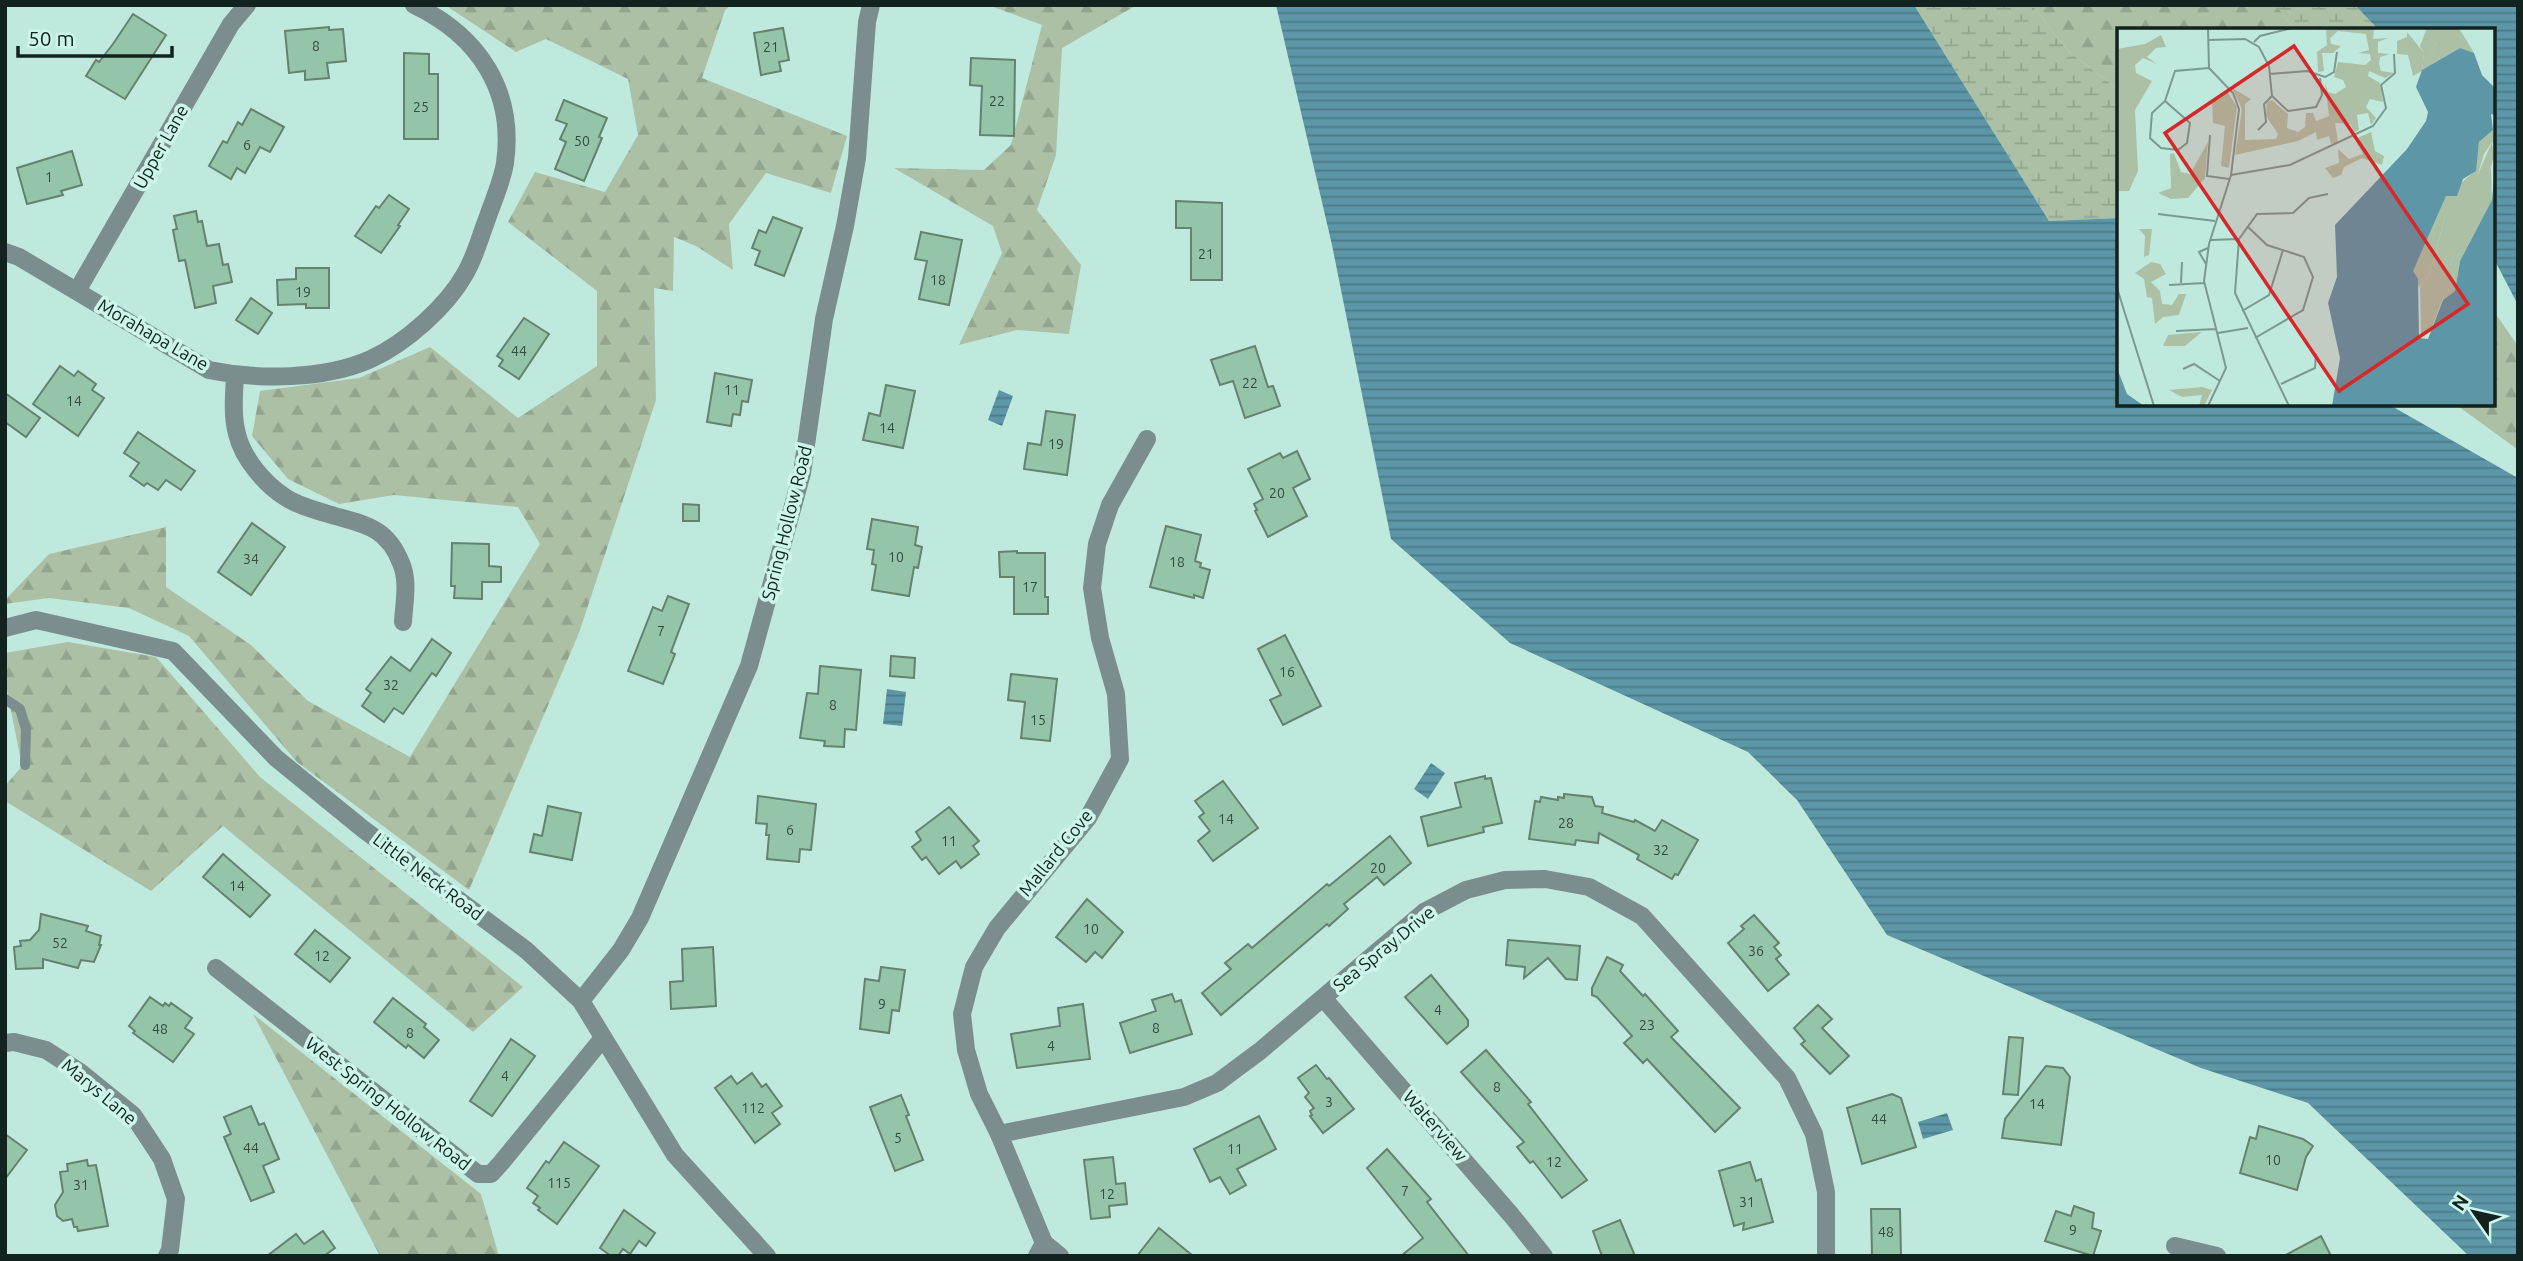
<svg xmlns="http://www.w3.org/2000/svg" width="2523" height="1261" viewBox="0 0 2523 1261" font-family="Ubuntu,sans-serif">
<defs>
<pattern id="forest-firs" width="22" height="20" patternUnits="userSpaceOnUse" patternTransform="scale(1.75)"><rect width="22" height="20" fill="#acc0a6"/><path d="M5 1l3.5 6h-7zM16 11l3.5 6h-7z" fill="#93a58e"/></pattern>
<pattern id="wetland-marsh" width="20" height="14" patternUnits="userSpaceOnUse" patternTransform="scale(1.75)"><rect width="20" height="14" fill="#acc0a6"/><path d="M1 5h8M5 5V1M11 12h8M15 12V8" fill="none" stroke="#93a58e"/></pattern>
<pattern id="water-rules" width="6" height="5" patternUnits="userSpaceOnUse" patternTransform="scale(1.75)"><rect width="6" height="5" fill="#5d96a6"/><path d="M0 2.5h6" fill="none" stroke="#4b7a87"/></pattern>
</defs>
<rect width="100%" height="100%" fill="#c0e9de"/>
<g fill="url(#forest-firs)">
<polygon points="445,5 731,5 725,10 702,78 847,136 831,193 766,173 729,224 733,270 696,246 674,237 673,291 654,288 656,400 579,633 469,890 297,762 189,636 129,608 49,598 5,604 5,600 49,554 166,527 166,587 251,645 308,701 410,757 540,544 518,507 394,495 339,504 288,479 252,436 260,391 359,378 430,347 518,418 597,366 597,291 508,222 535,172 605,192 638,135 628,79 546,39 516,52"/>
<polygon points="988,5 1137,5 1062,48 1056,155 1037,210 1081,265 1069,334 1017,330 959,345 1002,253 993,226 894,168 984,170 1011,145 1042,25"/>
<polygon points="2032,5 2276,5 2295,30 2119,30 2119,90 2069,52"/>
<polygon points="2493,310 2518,346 2517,449 2455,404 2493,404"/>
<polygon points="68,642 156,657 260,777 523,987 473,1032 223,826 151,891 5,801 5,786 22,766 5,680 5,653"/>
<polygon points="253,1014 481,1194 499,1256 380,1256"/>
</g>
<g fill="url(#wetland-marsh)">
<polygon points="1914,5 2032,5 2069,52 2119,90 2119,218 2049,221"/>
<polygon points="2276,5 2355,5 2377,27 2377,30 2295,30"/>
</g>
<g fill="url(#water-rules)">
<polygon points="1276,5 1914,5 2049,221 2119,218 2119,404 2388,404 2518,478 2518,1256 2469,1256 2308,1103 2201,1068 1887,935 1797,800 1748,752 1510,643 1391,539 1332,245"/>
<polygon points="2355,5 2518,5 2518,305 2493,257 2493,30 2377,30 2376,27"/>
<polygon points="999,390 1013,396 1002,426 988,420"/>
<polygon points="887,689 906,692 902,726 883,724"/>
<polygon points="1431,763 1445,773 1428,799 1414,789"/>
<polygon points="1947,1113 1953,1130 1923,1139 1918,1122"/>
</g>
<g fill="#95c5a8" stroke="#64826f" stroke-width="2">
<polygon points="133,14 166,35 125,99 86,76 96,60 99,62 113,44"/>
<polygon points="329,27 329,30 343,29 346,61 327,63 329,78 305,80 305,71 289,73 285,31"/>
<polygon points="783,28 789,60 779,62 781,71 761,75 754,33"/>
<polygon points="404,53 429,54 429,74 438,74 438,139 404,139"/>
<polygon points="971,58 1015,60 1014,136 980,135 982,86 970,85"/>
<polygon points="564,100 607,118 599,137 602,138 584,181 555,169 566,142 560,139 567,124 556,120"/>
<polygon points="251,109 284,127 270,152 260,147 245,173 237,168 231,179 209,166 223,141 227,143 238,122 242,125"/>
<polygon points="72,151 82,185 61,191 63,195 27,204 17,168"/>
<polygon points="389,195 409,209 398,225 400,226 381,253 355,236 376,206 379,208"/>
<polygon points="1176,201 1222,203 1222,280 1191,280 1191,228 1176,228"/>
<polygon points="196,211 198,222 202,221 207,246 219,244 223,265 228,264 232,282 213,286 216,303 195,308 185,260 179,261 173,230 177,229 174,216"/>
<polygon points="773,217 802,228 784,276 755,265 760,251 752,248 759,230 766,233"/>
<polygon points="921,232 962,240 949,305 919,299 927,261 915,259"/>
<polygon points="296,268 329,268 329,308 306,308 306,304 278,305 277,280 296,279"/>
<polygon points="251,298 272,313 258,334 236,320"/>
<polygon points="524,318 549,334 519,379 499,366 503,360 497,356"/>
<polygon points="1255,346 1268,387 1273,386 1280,406 1245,418 1233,381 1220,385 1211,360"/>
<polygon points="60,366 74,376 78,371 96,384 92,390 104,398 78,436 33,404"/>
<polygon points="715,373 752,380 748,402 742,401 740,415 733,414 731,426 707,422"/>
<polygon points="886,385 915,391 903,448 863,440 869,413 880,416"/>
<polygon points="5,393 40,418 26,437 5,422"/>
<polygon points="1046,411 1075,415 1067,475 1024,469 1028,443 1041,445"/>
<polygon points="138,432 195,471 181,490 166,480 158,490 147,483 144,486 130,476 139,463 124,453"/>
<polygon points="1297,451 1310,479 1293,488 1307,516 1268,537 1255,511 1257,510 1254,504 1263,499 1248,469 1280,453 1283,458"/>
<polygon points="683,504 699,505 699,521 683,521"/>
<polygon points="872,519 918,527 915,545 922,547 918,568 914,567 909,596 872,590 876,565 872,564 874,550 867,549"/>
<polygon points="252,523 285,547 251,595 218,572"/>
<polygon points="1166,526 1201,535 1195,561 1201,563 1200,567 1210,570 1203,598 1194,595 1194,598 1150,587"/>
<polygon points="452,543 489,544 489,566 501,567 501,582 482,582 482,599 454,598 455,586 451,586"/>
<polygon points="1017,551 1017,553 1045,553 1045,597 1048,597 1048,614 1014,614 1014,577 1000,577 999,552"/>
<polygon points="668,596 689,604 671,652 675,654 663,684 628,671 653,607 662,611"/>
<polygon points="1285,635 1321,706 1283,725 1270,700 1281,695 1258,649"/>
<polygon points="432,639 451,653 436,676 432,673 403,714 394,708 384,722 362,706 371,693 366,689 391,657 410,671"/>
<polygon points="891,656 915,658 914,678 890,676"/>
<polygon points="820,666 861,670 856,730 845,729 844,747 824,746 825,741 800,738 807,693 818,694"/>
<polygon points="1011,674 1057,679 1050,741 1021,738 1025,702 1008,700"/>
<polygon points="1485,776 1485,779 1491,778 1502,823 1483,827 1484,832 1428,846 1421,817 1461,807 1455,783"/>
<polygon points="1223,781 1258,828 1213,861 1198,841 1210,831 1199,817 1204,813 1195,801"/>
<polygon points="1564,794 1592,797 1595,806 1603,807 1602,813 1634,822 1635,820 1655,831 1662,820 1698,840 1678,875 1675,874 1672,879 1637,859 1639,855 1599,833 1598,843 1576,840 1575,845 1529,839 1535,801 1540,802 1541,797 1558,800 1558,797 1564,798"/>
<polygon points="758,796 816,804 811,850 800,849 799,862 767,859 769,835 766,835 767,824 756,823"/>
<polygon points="548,806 581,813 572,860 530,852 534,834 542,836"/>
<polygon points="949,807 979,841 973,846 979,854 961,868 956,861 939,874 926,857 922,860 912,847 921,840 916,832"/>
<polygon points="1390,836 1411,863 1384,885 1377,877 1344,904 1348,909 1329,926 1327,924 1221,1015 1202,993 1231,969 1225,963 1248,944 1252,948 1327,884 1329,886"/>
<polygon points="223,854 270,895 250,917 203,877"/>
<polygon points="1087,899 1123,932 1102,958 1095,952 1086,962 1056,937"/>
<polygon points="41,914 88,926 86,931 101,936 99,945 101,945 94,962 81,960 78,968 43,959 43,968 16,969 14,947 21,946 20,941 30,940 39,930"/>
<polygon points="1754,915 1779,943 1774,947 1781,955 1776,959 1789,974 1768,991 1728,943 1744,929 1741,926"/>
<polygon points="315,930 350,958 330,982 295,954"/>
<polygon points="1508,940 1580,946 1577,980 1566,979 1548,958 1524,978 1525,967 1506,965"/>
<polygon points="713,947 716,1006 671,1009 670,982 683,981 682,949"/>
<polygon points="1607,957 1623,965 1620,971 1643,996 1645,994 1678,1031 1671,1037 1740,1108 1715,1132 1647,1059 1643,1063 1624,1043 1632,1036 1597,997 1592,995 1592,988"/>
<polygon points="881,967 905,970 899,1011 892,1010 889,1033 860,1029 865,979 879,981"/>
<polygon points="1431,975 1468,1020 1468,1026 1447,1044 1405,997"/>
<polygon points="1172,994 1175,1002 1181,1000 1192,1034 1130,1053 1120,1023 1156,1011 1152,1000"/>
<polygon points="150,997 163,1006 165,1003 169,1006 171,1003 192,1018 185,1028 194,1034 173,1062 133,1033 135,1031 129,1026"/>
<polygon points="393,998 426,1024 424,1027 439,1040 424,1058 408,1045 406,1048 374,1022"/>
<polygon points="1083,1004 1090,1059 1017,1068 1011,1034 1060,1026 1058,1008"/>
<polygon points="1818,1005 1832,1019 1822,1028 1849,1056 1830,1074 1801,1044 1805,1041 1794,1028"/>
<polygon points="2009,1037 2023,1038 2018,1095 2003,1094"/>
<polygon points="511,1039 535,1056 492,1116 470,1101"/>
<polygon points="1486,1050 1531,1102 1528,1104 1587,1180 1562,1198 1533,1161 1530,1163 1517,1147 1524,1142 1461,1072"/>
<polygon points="1316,1065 1327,1079 1329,1078 1354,1109 1323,1133 1310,1116 1312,1115 1310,1111 1314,1108 1305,1097 1309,1093 1298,1078"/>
<polygon points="2046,1066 2063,1068 2070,1077 2061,1145 2002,1138 2005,1119"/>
<polygon points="752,1073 762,1087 766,1084 782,1106 772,1113 780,1124 755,1143 715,1088 731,1076 737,1084"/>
<polygon points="1892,1094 1901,1098 1916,1147 1862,1164 1847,1108"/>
<polygon points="901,1095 909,1115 906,1116 923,1160 895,1171 870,1107"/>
<polygon points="251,1106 259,1125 264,1123 279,1159 263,1166 274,1192 251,1201 224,1137 231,1134 224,1117"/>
<polygon points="1259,1116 1276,1149 1237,1169 1246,1185 1230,1194 1220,1177 1210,1182 1194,1149"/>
<polygon points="2259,1126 2303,1139 2313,1146 2306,1157 2297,1190 2240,1173 2250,1137 2256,1139"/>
<polygon points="5,1134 27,1150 5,1179"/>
<polygon points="564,1142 599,1166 557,1224 538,1210 540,1208 533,1203 538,1196 527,1188 546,1161 549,1163"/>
<polygon points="1387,1149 1431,1199 1427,1202 1469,1256 1401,1256 1423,1238 1367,1168"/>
<polygon points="1113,1157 1116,1184 1125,1183 1127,1204 1109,1206 1110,1217 1091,1219 1084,1160"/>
<polygon points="87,1160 88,1166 96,1165 108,1226 78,1231 77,1227 74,1227 72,1219 63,1221 57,1216 55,1205 63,1192 60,1172 68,1171 67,1164"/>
<polygon points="1750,1162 1756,1181 1761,1179 1773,1222 1743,1230 1744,1223 1734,1226 1719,1171"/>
<polygon points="2074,1206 2094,1213 2092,1228 2101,1231 2093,1256 2045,1241 2056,1211 2071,1216"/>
<polygon points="1871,1209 1900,1209 1901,1256 1872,1256"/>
<polygon points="624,1210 655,1233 646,1246 639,1241 630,1254 623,1249 618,1256 611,1256 600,1248"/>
<polygon points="1620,1220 1635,1256 1602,1256 1593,1231"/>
<polygon points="1159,1228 1193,1256 1137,1256"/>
<polygon points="323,1231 335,1248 324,1256 267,1256 296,1234 304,1244"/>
<polygon points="2321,1236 2331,1256 2284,1256"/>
</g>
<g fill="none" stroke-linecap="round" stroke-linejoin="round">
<polyline stroke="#7c8d8d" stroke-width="10" points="5,699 20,709 26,729 25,765"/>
<g stroke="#7c8d8d" stroke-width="18">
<path d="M5 252 19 257 209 370C258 380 324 380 371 359 406 343 447 306 465 274 475 257 480 237 487 219 493 201 502 182 505 163 515 91 479 36 414 5"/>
<polyline points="77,291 231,24 247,5"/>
<path d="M235 376C234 395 232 415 237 434 243 459 265 484 285 497 296 505 312 509 325 513 360 524 386 524 401 563 409 581 404 603 403 622"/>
<polyline points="216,968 478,1174 491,1174 501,1163 603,1038"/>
<polyline points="1324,999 1512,1216 1544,1256"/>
<polyline points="581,1001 621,950 640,918 749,666 802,473 824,319 845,226 857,158 867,22 871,5"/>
<polyline points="5,1043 14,1042 46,1050 80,1072 133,1115 162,1159 176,1199 170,1250 167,1256"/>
<polyline points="999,1134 1184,1097 1217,1083 1260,1051 1424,912 1466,890 1505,880 1545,879 1589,887 1642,916 1787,1078 1814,1134 1826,1192 1826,1256"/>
<polyline points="1044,1243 1060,1256"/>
<polyline points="2175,1246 2217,1256"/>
<polyline points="1037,1256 1044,1243 999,1134 979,1094 966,1050 962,1014 974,967 997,928 1088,818 1120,759 1116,694 1100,638 1092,588 1097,544 1110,505 1147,439"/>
</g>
<polyline stroke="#7c8d8d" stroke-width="18" points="5,628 36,620 173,651 276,758 363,829 526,950 581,1001 675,1155 767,1256"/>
</g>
<g text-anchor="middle" stroke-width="7" stroke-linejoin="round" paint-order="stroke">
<g font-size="14" fill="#334b40">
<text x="316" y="51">8</text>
<text x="771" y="52">21</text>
<text x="997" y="106">22</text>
<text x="421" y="112">25</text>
<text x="582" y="146">50</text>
<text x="247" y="150">6</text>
<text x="49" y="182">1</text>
<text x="1206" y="259">21</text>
<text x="938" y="285">18</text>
<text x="303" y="297">19</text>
<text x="519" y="356">44</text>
<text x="1250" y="388">22</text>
<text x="732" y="395">11</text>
<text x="74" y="406">14</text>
<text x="887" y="433">14</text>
<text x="1056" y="449">19</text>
<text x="1277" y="498">20</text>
<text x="896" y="562">10</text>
<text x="251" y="564">34</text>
<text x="1177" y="567">18</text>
<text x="1030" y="592">17</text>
<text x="661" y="636">7</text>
<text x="1287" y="677">16</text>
<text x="391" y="690">32</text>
<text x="833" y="710">8</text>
<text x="1038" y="725">15</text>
<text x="1226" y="824">14</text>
<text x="1566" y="828">28</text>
<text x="790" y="835">6</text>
<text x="949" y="846">11</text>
<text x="1661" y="855">32</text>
<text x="1378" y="873">20</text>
<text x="237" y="891">14</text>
<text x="1091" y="934">10</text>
<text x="60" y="948">52</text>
<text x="1756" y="956">36</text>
<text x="322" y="961">12</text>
<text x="882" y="1009">9</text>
<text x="1438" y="1015">4</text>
<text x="1647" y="1030">23</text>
<text x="1156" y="1033">8</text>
<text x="160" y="1034">48</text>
<text x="410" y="1038">8</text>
<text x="1051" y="1051">4</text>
<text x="505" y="1081">4</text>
<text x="1497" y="1092">8</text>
<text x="1329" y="1107">3</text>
<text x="2037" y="1109">14</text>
<text x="753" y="1113">112</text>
<text x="1879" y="1124">44</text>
<text x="898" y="1143">5</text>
<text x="251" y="1153">44</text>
<text x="1235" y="1154">11</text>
<text x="2273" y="1165">10</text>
<text x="1554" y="1167">12</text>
<text x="559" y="1188">115</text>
<text x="81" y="1190">31</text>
<text x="1405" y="1196">7</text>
<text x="1107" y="1199">12</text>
<text x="1747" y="1207">31</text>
<text x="2073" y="1235">9</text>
<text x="1886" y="1237">48</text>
</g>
<g font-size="18" fill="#12221e" stroke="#cdf6eb">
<text transform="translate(161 147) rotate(-61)" y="6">Upper Lane</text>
<text transform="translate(153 335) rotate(30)" y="6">Morahapa Lane</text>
<text transform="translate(787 523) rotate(-76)" y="6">Spring Hollow Road</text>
<text transform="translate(1056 853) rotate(-51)" y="6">Mallard Cove</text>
<text transform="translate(428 877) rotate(37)" y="6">Little Neck Road</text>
<text transform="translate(1384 949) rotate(-39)" y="6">Sea Spray Drive</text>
<text transform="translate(99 1092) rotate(40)" y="6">Marys Lane</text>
<text transform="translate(388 1104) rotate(38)" y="6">West Spring Hollow Road</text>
<text transform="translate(1435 1126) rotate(49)" y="6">Waterview</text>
</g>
</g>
<g transform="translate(2117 28)">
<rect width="378" height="378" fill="#c0e9de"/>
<path d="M310 0H341L345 5 319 15 305 43 307 25 303 18Z" fill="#acc0a6"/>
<path d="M209 0H257L256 11 271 10 261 14V25L273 26 263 29 262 36 264 43 277 45 268 50 252 43 251 48 263 55 266 74 253 71 249 79 259 90 254 97 251 85 240 87 242 102 237 104 233 96 218 95 221 114 214 116 212 108 200 112 199 104 181 113 118 127 125 81 115 60 134 71 128 76V112L159 111 161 106 149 88 150 74 155 72 171 86 170 100 181 104 188 99 189 85H196L199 93 212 88 208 54 211 64 218 66 229 59 226 52 217 49 221 34 248 37 254 32 253 26 241 25 252 22 249 6 221 3 213 10 214 16 224 18 216 25H205L207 43 201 44 200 24 210 17ZM290 4 307 25 305 43 296 48 291 27 280 26V13L290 9ZM44 7 49 19 39 20 30 29 40 36 26 30 18 37 19 45 35 53 18 82 21 143 12 163H0V21L28 16ZM110 63 120 79 112 140 104 138 108 98 96 95 95 73ZM254 104 258 123 267 128 265 137 245 130 227 139 224 147 216 150 208 140 222 135 221 121 232 131 246 126 238 111ZM91 114 88 150 71 170 54 171 41 165 54 160 53 126 57 125 64 144 73 146ZM375 114 377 129 365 166 333 237 334 250 313 304 304 306 303 260 313 244 328 189 361 146ZM22 201H35L32 227 27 229 28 208ZM34 234 43 236 49 246 34 254 43 263 45 276 55 277 62 266H69L62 287 46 289 38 296 35 270 30 269 27 251 18 245ZM85 304 68 318H46L51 307ZM85 359 95 362 87 378H82L85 367 65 369 52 362Z" fill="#acc0a6"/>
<path d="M335 4 345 5 357 25 343 20 305 42 319 15ZM376 102 378 117 375 114 367 126 361 146 336 187 328 189 313 244 303 260 295 243 329 168 358 143 362 114ZM374 139 375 172 343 233 338 263 326 272 333 237Z" fill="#acc0a6"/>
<path d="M343 20 357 25 365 47 378 60V87L374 86 376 102 362 114 359 143 346 151 340 168H329L296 243 301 251 302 310 311 311 326 272 338 263 343 233 375 172 378 141V378H215L223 330 211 275 220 249 218 197 290 121 309 93 311 84 299 59 305 42ZM0 340 10 366 27 378H0Z" fill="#5d96a6"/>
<path fill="none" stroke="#7a9991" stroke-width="2" d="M91 0 92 40 116 65 122 81 114 147 92 216 87 253 109 340 91 378M91 12 128 11 142 19 152 38 155 68 171 83 199 79 205 67 203 50M137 14 143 8 175 0M152 46 190 43 208 49 217 44 220 24M48 73 73 95 70 115 61 122 44 120 33 110 35 85ZM48 73 58 43 92 40M141 102 149 94 147 76 155 68M93 107 90 148 112 151M114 147 173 137 256 98 269 80 264 57 278 45 277 26M41 186 98 193M130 198 150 217 187 229 196 249 186 282 138 310M122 211 118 265 172 378M94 212 122 211 140 186 176 185 192 170 211 166M89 236 82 224 91 220M64 255 65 234M52 257 87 255M0 260 37 378M125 283 152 267 166 222M59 303 99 301M101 305 131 300M66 341 77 336 103 353M164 356 198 340 199 326"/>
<path fill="#d62828" fill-opacity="0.15" stroke="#d62828" stroke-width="3.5" d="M177 18 351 276 222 363 48 105Z"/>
<rect width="378" height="378" fill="none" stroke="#12221e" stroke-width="3.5"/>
</g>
<rect width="2523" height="1261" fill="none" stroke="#12221e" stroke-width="14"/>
<g transform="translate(2474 1212) rotate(304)" stroke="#cdf6eb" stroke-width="5" paint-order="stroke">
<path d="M0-5L12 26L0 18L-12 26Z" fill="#12221e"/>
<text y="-10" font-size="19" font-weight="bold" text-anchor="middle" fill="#12221e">N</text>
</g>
<path d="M18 46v10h154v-10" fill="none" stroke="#12221e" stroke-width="3.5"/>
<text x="28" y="46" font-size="21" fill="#12221e" stroke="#cdf6eb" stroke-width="5" paint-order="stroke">50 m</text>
</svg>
